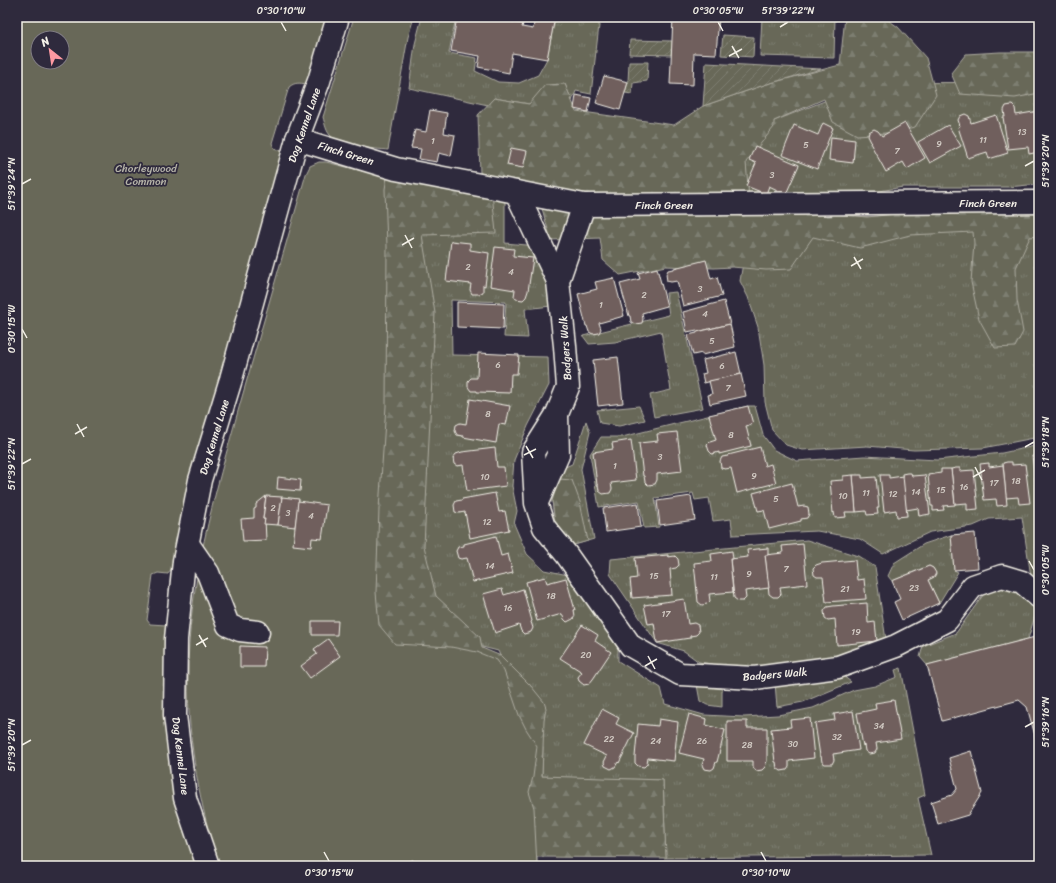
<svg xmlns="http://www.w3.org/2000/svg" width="1056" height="883" viewBox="0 0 1056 883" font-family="Sriracha,sans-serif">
<defs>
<pattern id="grass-tufts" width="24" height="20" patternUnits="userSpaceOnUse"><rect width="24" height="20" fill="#676859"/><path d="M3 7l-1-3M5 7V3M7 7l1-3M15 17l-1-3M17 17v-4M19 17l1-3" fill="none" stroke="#7d7e71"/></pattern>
<pattern id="forest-firs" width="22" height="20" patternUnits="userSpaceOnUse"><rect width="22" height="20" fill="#676859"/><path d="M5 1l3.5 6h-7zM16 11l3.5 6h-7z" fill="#7d7e71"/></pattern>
<pattern id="garden-furrows" width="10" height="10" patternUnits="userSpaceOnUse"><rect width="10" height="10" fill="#676859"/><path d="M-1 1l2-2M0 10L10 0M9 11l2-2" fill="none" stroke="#7d7e71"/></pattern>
</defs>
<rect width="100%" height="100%" fill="#2f2a3d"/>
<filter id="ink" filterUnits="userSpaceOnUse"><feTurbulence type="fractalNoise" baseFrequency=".025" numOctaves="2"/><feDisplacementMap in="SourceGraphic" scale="8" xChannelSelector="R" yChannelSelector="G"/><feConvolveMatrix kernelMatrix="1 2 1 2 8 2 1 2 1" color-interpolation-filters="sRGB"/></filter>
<g filter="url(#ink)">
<g fill="url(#grass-tufts)" stroke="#aeaca0">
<polygon points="422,17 456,17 449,53 477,58 475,71 498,82 519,83 538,75 547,59 555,17 600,17 591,94 576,91 572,101 565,84 529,104 494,98 488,105 409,88 415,44"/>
<polygon points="762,17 835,17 834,58 760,56"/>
<polygon points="1039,82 1039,184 1008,187 903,187 838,198 749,199 745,159 774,121 870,83"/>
<polygon points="389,189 505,194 505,243 537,246 549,281 551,306 525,309 528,338 504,337 506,302 451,300 452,355 548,357 549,385 528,426 514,460 512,486 517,511 514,524 527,554 544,570 568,575 618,644 618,661 661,688 665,704 704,715 744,717 778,715 813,708 854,690 875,686 897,677 895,670 901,668 925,795 918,798 931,855 666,858 663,780 542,777 543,747 498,651 447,638 401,638"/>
<polygon points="1039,209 1039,437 983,448 914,450 867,446 802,450 786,445 772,430 765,402 764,365 758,327 748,297 740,281 743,263 801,211 870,217 934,210"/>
<polygon points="676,292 703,408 654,417 650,395 671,390 661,331 615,342 589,344 583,336 669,315 666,293"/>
<polygon points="639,406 645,420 619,426 600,423 597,410"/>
<polygon points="748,406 755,406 763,435 774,450 797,461 864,456 937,460 1002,453 1039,445 1039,583 1031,577 1022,517 989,519 973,526 930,532 883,554 860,539 817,531 733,535 731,519 713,521 709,498 695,500 693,493 655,498 659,527 644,528 639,501 599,507 590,454 601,437 622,437"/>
<polygon points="586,421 590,432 581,469 594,539 574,545 555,523 552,501 563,468 572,464"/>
<polygon points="951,535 954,570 958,572 939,603 928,580 934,577 936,574 933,568 929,566 923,569 923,568 892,581 888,576 894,563 924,544"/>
<polygon points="807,540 858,556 875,567 886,640 834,657 741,669 699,662 684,651 657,643 610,574 611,559"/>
<polygon points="1001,587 1014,589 1029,601 1037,609 1028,639 927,665 920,657 923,646 956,633 986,591"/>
<polygon points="843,676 851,682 803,702 777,707 775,683"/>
<polygon points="697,685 722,689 722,707 707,705 700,701"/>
</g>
<g fill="url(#forest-firs)" stroke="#aeaca0">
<polygon points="845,17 884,17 898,27 926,58 936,95 915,127 886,133 857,135 833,122 824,99 774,121 774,127 746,162 749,199 583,195 480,173 478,115 494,98 529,104 545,85 565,84 576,111 674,125 703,106 767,84 840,65"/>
<polygon points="1000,52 1039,52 1039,93 1015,98 960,94 951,73 966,54"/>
<polygon points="361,167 492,193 496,233 422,235 435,313 424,546 436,596 480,637 482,648 501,656 531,686 544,702 546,708 544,720 542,776 663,780 666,858 537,857 537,866 256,463 330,434"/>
<polygon points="541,205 789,210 867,217 934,210 1039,209 1039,236 1030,237 1016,268 1017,300 1023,332 1015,347 995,348 979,319 971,282 974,243 973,232 910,235 860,248 813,237 791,269 766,270 732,267 714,268 666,266 620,275 603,260 600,238 551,240"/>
<polygon points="559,479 572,480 580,502 588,541 574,545 555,523 552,501"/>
</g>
<g fill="#676859" stroke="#aeaca0" fill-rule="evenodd">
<path d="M17 17H329L307 84C299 83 295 82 289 87L272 143 274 148 287 153 178 537 172 568 168 574 158 573 153 575 147 620 150 624 166 625 168 627 181 814 196 866H17ZM38 38H62V62H38Z"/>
<path d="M354 17H414L408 37 388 150C375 149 340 146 332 137 326 132 325 124 323 117Z"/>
<path d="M319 162H326L387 177 385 189 387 247 386 406 379 509 376 592 379 625 395 644 451 647 477 652 497 660 504 671 519 715 526 729 537 746 533 777 529 792 534 808 537 866H219C200 807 188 743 188 680 187 586 215 494 240 404 262 327 284 251 306 174L310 166Z"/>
</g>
<g fill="url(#garden-furrows)" stroke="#aeaca0">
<polygon points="723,35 754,37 753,57 721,55"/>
<polygon points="630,40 672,41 671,55 629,54"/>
<polygon points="629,62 648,62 647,81 633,83 632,94 625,93 628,82"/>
<polygon points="706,63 821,69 767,84 703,106"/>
</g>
<g fill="#705e5d" stroke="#f4f1e8">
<polygon points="457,17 504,17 504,20 523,24 522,27 533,29 535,17 555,17 547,59 512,53 509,73 478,67 480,56 451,51"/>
<polygon points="673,17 719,17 716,54 694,53 693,85 670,84"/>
<polygon points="604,76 628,82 620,110 596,103"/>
<polygon points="576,95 591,98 588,112 574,109"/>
<polygon points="1012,105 1015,108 1016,115 1039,111 1039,152 1029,154 1028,147 1008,149 1003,117 1005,117 1004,110 1006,106"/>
<polygon points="430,110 447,113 444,133 455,135 451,156 439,153 437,162 419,159 421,149 411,148 415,130 426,132"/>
<polygon points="965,114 969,116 971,123 996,115 1008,153 989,159 987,152 968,158 958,127 960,126 958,120 960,116"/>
<polygon points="823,123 833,128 817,169 782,155 794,125 818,135"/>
<polygon points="905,123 925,158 907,169 903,162 886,172 870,143 871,142 868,136 869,132 874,129 878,131 882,136"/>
<polygon points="948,125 961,146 930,163 918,142"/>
<polygon points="831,137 855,140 853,163 829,160"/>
<polygon points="755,146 799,165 786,194 769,186 766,194 746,186 756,163 749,160"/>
<polygon points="511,148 527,151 523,168 507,165"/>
<polygon points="451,241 470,243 470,250 489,253 485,286 483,285 483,292 479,294 472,294 470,290 471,284 446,281"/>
<polygon points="495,247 514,249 513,256 533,258 528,291 526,297 523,300 516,299 514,296 515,290 490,286"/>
<polygon points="706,260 711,279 717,277 722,296 683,306 677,281 671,282 667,281 666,274 668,270 674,269 674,268"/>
<polygon points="657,268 667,306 642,313 643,319 642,323 635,324 631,322 630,316 629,316 620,284 640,279 638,273"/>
<polygon points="614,278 624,316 599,323 601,329 599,333 593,334 589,332 587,326 586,326 578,294 597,289 595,282"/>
<polygon points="724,301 730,324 697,332 697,330 687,332 683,312"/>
<polygon points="457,302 504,304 503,329 457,327"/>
<polygon points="730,324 735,347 702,355 702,353 693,355 688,335 697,333 697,332"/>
<polygon points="736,352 741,374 704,383 702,374 706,373 703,360"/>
<polygon points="478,353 519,355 517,374 511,374 510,393 477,392 477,391 471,391 468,387 468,381 471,378 477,378"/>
<polygon points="618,357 623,403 598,406 593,360"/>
<polygon points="741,374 746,396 710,404 708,395 712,394 709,381"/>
<polygon points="470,399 510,406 506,425 499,424 496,443 463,437 463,436 457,435 455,431 456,425 460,423 466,424"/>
<polygon points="748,406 753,424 746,426 751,446 719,454 719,452 712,454 709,451 707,445 710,442 716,440 709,415"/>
<polygon points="677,432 682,471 657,474 657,480 655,484 648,485 645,482 644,476 643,476 639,443 658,441 657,434"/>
<polygon points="631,440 636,480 611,483 612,489 610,493 603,494 599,491 598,485 597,485 593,452 613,449 612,443"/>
<polygon points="760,447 765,466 771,464 776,483 737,493 731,468 725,469 721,468 720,461 722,457 728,456 728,455"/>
<polygon points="495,448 497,467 504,467 506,486 467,491 463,465 457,466 454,464 453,458 456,454 462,452"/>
<polygon points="1039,455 1039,495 1037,495 1032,456"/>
<polygon points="1007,462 1012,462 1012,465 1025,464 1030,503 1019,504 1018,497 1006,498 1003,463"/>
<polygon points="989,463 989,467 1003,465 1007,505 997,506 996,499 984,500 980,464"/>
<polygon points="956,468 960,468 960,471 974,470 978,509 967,510 967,503 955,504 951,469"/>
<polygon points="941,469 951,469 955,505 943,506 944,510 933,511 933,506 931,506 928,475 941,473"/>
<polygon points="907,473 911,473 912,476 925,475 930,514 919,516 918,508 906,510 902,474"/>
<polygon points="853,475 862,475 862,478 876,477 879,508 877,508 878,514 867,515 866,511 856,512"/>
<polygon points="853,475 856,512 845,512 846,517 835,518 834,512 833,513 830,481 843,480 843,476"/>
<polygon points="880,475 889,475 889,478 903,476 907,516 897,517 896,510 884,512"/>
<polygon points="278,477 301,480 300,491 277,489"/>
<polygon points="792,483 798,507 804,506 808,507 809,514 807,518 801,519 801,521 769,529 764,510 758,511 753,493"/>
<polygon points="495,493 499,512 505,511 509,530 470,538 465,512 459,513 455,512 454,505 456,501 462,500 462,499"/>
<polygon points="266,496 263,519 265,519 266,540 243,541 241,519 254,518 254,509 256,508 256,504"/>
<polygon points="266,496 282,497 278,525 264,524 265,519 263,519"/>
<polygon points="691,496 695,520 660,525 657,501"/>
<polygon points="282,497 299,499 295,527 278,525"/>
<polygon points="298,501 327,505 322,539 312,538 311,547 293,545"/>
<polygon points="638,503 641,527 606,532 603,508"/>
<polygon points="975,533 978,568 954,570 951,535"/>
<polygon points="496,536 501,556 508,554 513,573 473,582 467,558 461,559 458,558 456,551 458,547 464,546 464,544"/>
<polygon points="803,544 807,584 780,587 781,594 778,597 773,597 769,594 765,555 783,553 782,546"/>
<polygon points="768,548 768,555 765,555 769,588 745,591 746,598 743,601 738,601 734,598 730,559 748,557 747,550"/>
<polygon points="732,551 733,559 730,559 733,592 709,594 710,601 707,604 702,605 698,602 694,563 712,561 711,554"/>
<polygon points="668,555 668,557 675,556 678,559 679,565 676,568 670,569 672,595 632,598 630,579 637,578 635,558"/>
<polygon points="855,560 857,580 864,579 866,599 826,602 823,577 817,577 814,575 813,568 816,565 822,563"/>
<polygon points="929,566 933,568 936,573 934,577 928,580 939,603 902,620 894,602 900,599 892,581"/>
<polygon points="545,577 547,583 566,578 575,610 574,610 575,616 573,619 567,622 564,619 562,614 537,621 526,582"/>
<polygon points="502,589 504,595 523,589 532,621 531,622 533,628 531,632 524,634 521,631 519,625 495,633 483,594"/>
<polygon points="684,599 688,624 694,623 698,625 699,632 696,635 690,636 690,638 657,643 654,623 648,624 644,605"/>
<polygon points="867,603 868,623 875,622 877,641 837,645 835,619 828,620 825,618 824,611 827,607 833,606"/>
<polygon points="312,621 338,621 337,635 312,635"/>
<polygon points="582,625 598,635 595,641 611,652 593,679 589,684 584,685 579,681 578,677 582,672 560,658"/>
<polygon points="1039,636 1039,750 1027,707 1019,700 942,721 927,665"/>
<polygon points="328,639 340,656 310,678 301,666 317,654 314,649"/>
<polygon points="240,646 265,647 264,667 240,667"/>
<polygon points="894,700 901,739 876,743 877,749 875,753 869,754 865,751 864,745 863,746 857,713 876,709 875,703"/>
<polygon points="602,709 619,718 616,724 634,733 619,763 618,762 615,767 611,769 605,766 604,762 607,756 584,745"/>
<polygon points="853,711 859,750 833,754 834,760 832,764 825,764 822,762 821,756 820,756 815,723 835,720 834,714"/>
<polygon points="689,714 707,719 706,725 725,730 717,762 716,762 714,768 711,770 704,769 702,765 704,759 679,753"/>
<polygon points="810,718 814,758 789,761 789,767 787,770 781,771 777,768 776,762 775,762 771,729 791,727 790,720"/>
<polygon points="659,719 678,722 674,761 648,758 647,764 644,767 638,766 635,763 635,757 638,724 658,726"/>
<polygon points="727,721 747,721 747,728 767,728 767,761 765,767 762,770 756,771 753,767 753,761 727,761"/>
<polygon points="971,751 982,793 968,815 938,824 931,802 952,795 957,789 949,758"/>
<polygon points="413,860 415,866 393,866"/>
</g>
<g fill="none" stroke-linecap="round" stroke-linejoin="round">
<g stroke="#f4f1e8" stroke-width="25">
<g id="minor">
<polyline points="297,139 396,169 584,205 1039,202"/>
<polyline points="516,192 558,281 565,346 568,387 557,414 533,452 536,503 544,527 566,554 631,646 680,674 754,678 838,667 896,646 947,620 973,586 1002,576 1022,582 1039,597"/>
<polyline points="558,281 584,205"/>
<polyline points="538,500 558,455 557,414"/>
<polyline points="188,544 208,573 228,625 240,630 258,632"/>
<polyline points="208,866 185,798 175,715 176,639 184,561 200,480 231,379 297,139 319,81 338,17"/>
</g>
</g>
<use href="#minor" stroke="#2f2a3d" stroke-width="22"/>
</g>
</g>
<path fill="none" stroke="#f4f1e8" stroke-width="1.5" d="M281 22 286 31M718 22 723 31M780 27 788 22M732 46 739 58M729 56 742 49M1025 166 1034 161M22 184 31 179M405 235 412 248M402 245 414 238M854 257 861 269M851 266 863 259M22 329 27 338M77 424 84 437M75 434 87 427M526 446 533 458M1025 447 1034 442M524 455 536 449M22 464 31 459M975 467 982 480M973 477 985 470M1029 561 1034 570M199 635 206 647M196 645 208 638M648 656 655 669M645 666 657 659M1025 727 1034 722M22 745 31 740M324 852 329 861M761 852 766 861"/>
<g text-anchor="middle" stroke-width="3.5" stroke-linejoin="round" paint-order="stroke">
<g font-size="9" fill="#d3ccc5">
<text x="1022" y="135">13</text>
<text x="983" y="143">11</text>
<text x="433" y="144">1</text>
<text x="939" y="147">9</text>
<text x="806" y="148">5</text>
<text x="897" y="154">7</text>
<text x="772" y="178">3</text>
<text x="468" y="270">2</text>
<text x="511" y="275">4</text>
<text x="700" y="292">3</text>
<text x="644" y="298">2</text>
<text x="601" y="308">1</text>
<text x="705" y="317">4</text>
<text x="712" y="344">5</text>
<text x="498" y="368">6</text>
<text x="722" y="369">6</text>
<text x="728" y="391">7</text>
<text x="488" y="417">8</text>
<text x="731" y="438">8</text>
<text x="660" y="460">3</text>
<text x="615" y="469">1</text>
<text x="754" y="479">9</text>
<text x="485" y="480">10</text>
<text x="1016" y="484">18</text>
<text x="994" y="486">17</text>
<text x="964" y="490">16</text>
<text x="941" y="493">15</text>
<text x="916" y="495">14</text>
<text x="866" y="496">11</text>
<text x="893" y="497">12</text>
<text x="843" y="499">10</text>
<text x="776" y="502">5</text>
<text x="273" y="511">2</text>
<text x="288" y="516">3</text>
<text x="311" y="519">4</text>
<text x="487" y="525">12</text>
<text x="490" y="569">14</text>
<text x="786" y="572">7</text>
<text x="749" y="577">9</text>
<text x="654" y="579">15</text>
<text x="714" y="580">11</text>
<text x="914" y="591">23</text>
<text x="845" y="592">21</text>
<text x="551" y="599">18</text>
<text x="508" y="611">16</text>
<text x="666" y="617">17</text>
<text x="856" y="635">19</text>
<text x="586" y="658">20</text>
<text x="879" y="729">34</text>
<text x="837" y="740">32</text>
<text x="609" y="742">22</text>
<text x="656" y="744">24</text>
<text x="702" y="744">26</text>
<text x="793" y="747">30</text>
<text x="747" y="748">28</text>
</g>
<g font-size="11" fill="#f4f1e8" stroke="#2f2a3d">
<text transform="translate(304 125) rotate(-71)" y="4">Dog Kennel Lane</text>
<text transform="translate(346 153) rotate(17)" y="4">Finch Green</text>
<text x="988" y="207">Finch Green</text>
<text x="664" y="209">Finch Green</text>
<text transform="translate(565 348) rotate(-94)" y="4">Badgers Walk</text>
<text transform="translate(214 437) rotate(-73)" y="4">Dog Kennel Lane</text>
<text transform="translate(775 674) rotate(-5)" y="4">Badgers Walk</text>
<text transform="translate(181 756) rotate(83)" y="4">Dog Kennel Lane</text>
</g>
<g font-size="11" fill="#b5b3a8" stroke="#2f2a3d">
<text x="146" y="172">Chorleywood<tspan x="146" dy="13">Common</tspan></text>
</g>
</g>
<rect width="1056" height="883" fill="none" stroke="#2f2a3d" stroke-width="44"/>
<g transform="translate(50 50) rotate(330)"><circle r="19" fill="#2f2a3d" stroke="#7e7a81"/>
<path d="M0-3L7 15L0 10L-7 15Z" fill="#ff9aa2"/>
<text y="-6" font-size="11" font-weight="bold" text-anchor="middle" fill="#f4f1e8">N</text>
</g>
<rect x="22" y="22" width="1012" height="839" fill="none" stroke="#f4f1e8" stroke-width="1.5"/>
<g font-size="10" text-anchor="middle" fill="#f4f1e8">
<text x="281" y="14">0°30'10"W</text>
<text x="718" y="14">0°30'05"W</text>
<text x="788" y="14">51°39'22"N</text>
<text transform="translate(1045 161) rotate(-90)" y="4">51°39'20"N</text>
<text transform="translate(11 184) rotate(-90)" y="4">51°39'24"N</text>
<text transform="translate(11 329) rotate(-90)" y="4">0°30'15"W</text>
<text transform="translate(1045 442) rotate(-90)" y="4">51°39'18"N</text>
<text transform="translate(11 464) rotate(-90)" y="4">51°39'22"N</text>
<text transform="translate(1045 570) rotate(-90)" y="4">0°30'05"W</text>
<text transform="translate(1045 722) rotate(-90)" y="4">51°39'16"N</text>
<text transform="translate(11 745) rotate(-90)" y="4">51°39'20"N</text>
<text x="329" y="876">0°30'15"W</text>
<text x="766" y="876">0°30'10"W</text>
</g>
</svg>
